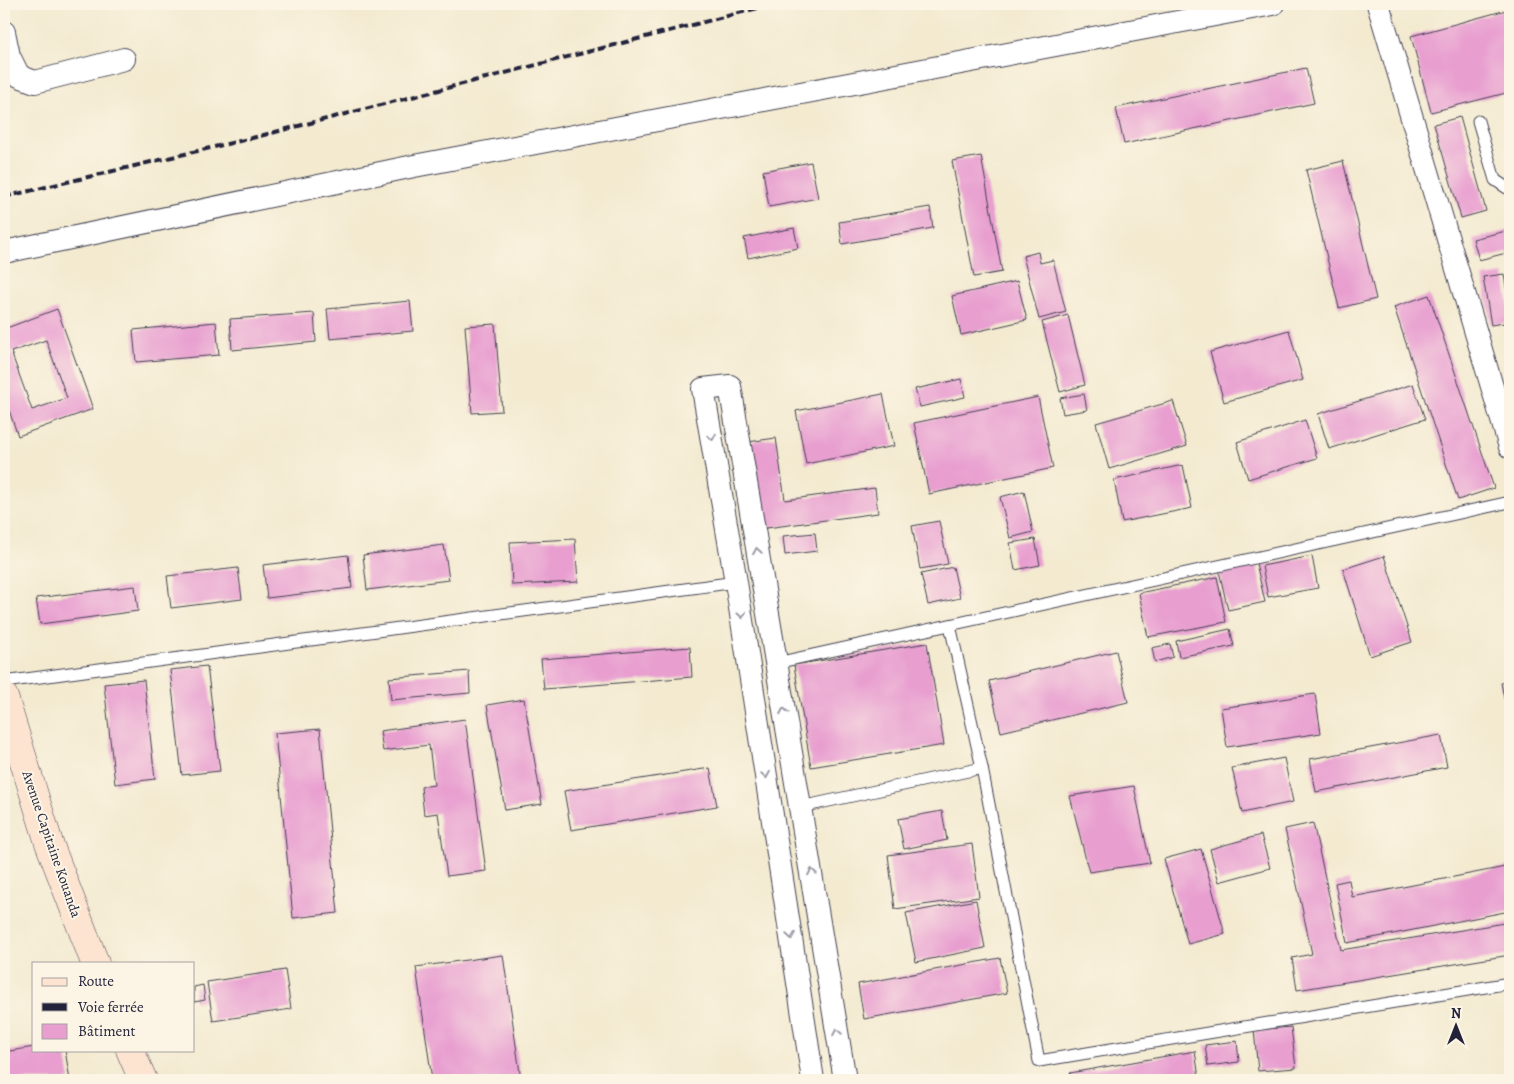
<svg xmlns="http://www.w3.org/2000/svg" width="1514" height="1084" viewBox="0 0 1514 1084" font-family="Alegreya,serif">
<rect width="100%" height="100%" fill="#fcf5e5"/>
<filter id="ink" filterUnits="userSpaceOnUse"><feTurbulence type="fractalNoise" baseFrequency=".02" numOctaves="2"/><feDisplacementMap in="SourceGraphic" scale="10" xChannelSelector="R" yChannelSelector="G"/><feConvolveMatrix kernelMatrix="1 2 1 2 8 2 1 2 1" color-interpolation-filters="sRGB"/></filter>
<filter id="wash" filterUnits="userSpaceOnUse"><feTurbulence type="fractalNoise" baseFrequency=".0096" numOctaves="4" result="noise"/><feDisplacementMap in="SourceGraphic" scale="20" xChannelSelector="R" yChannelSelector="G"/><feGaussianBlur stdDeviation="1.12" result="paint"/><feColorMatrix in="noise" values="0 0 0 0 0 0 0 0 0 0 0 0 0 0 0 0 0 1.4 0 .05"/><feComposite in="paint" operator="in"/></filter>
<g filter="url(#wash)">
<rect width="100%" height="100%" fill="#f3ead0"/>
<g id="blocks">
<g fill="#e89fd0" fill-rule="evenodd">
<polygon points="1510,9 1510,92 1431,112 1411,36"/>
<polygon points="1306,68 1314,103 1124,144 1116,108"/>
<polygon points="1460,117 1486,211 1461,218 1434,124"/>
<polygon points="981,156 1002,272 974,277 952,161"/>
<polygon points="1343,161 1376,299 1339,308 1306,170"/>
<polygon points="811,162 818,198 769,207 763,171"/>
<polygon points="930,207 933,228 842,244 839,222"/>
<polygon points="794,228 798,248 748,258 744,238"/>
<polygon points="1510,230 1510,252 1479,260 1473,239"/>
<polygon points="1038,252 1040,263 1053,260 1066,312 1039,319 1023,256"/>
<polygon points="1504,274 1510,313 1510,322 1491,325 1483,277"/>
<polygon points="1017,281 1027,320 961,335 952,296"/>
<polygon points="1429,295 1494,488 1458,500 1394,307"/>
<polygon points="410,301 413,331 330,339 327,309"/>
<path d="M57 309 93 409 18 436 4 396V329ZM46 340 67 398 32 410 11 352Z"/>
<polygon points="314,313 316,342 232,350 230,319"/>
<polygon points="1068,315 1085,385 1060,392 1042,322"/>
<polygon points="216,322 219,355 136,362 133,330"/>
<polygon points="495,324 502,411 472,413 465,326"/>
<polygon points="1289,330 1303,380 1224,402 1210,352"/>
<polygon points="961,379 965,397 920,407 915,389"/>
<polygon points="1413,384 1425,419 1329,449 1318,414"/>
<polygon points="883,394 894,446 806,464 796,411"/>
<polygon points="1084,394 1087,410 1063,414 1060,398"/>
<polygon points="1038,397 1053,468 929,494 914,423"/>
<polygon points="1173,401 1187,446 1109,469 1096,423"/>
<polygon points="1305,420 1317,458 1248,479 1237,442"/>
<polygon points="776,438 785,500 875,488 878,513 759,529 748,442"/>
<polygon points="1183,465 1192,508 1122,522 1114,480"/>
<polygon points="1024,491 1033,532 1010,538 1000,497"/>
<polygon points="939,521 948,564 920,569 912,526"/>
<polygon points="815,533 817,551 785,555 783,536"/>
<polygon points="575,539 578,582 512,585 510,542"/>
<polygon points="1035,539 1040,565 1015,570 1010,543"/>
<polygon points="444,545 449,580 367,590 363,555"/>
<polygon points="348,555 352,588 267,598 263,565"/>
<polygon points="1312,556 1318,588 1268,597 1262,566"/>
<polygon points="1384,556 1412,642 1370,656 1343,569"/>
<polygon points="1256,563 1265,602 1228,610 1219,571"/>
<polygon points="953,567 960,598 928,605 921,574"/>
<polygon points="238,568 242,599 171,608 167,576"/>
<polygon points="1217,577 1226,622 1148,637 1139,593"/>
<polygon points="135,586 138,611 40,624 36,598"/>
<polygon points="1230,629 1234,646 1179,657 1176,641"/>
<polygon points="927,643 944,745 811,767 794,665"/>
<polygon points="1170,644 1173,657 1155,662 1152,648"/>
<polygon points="690,647 692,677 544,689 541,659"/>
<polygon points="1116,651 1128,702 1001,732 989,681"/>
<polygon points="207,666 220,771 182,775 170,670"/>
<polygon points="469,671 470,693 391,700 389,678"/>
<polygon points="144,680 155,779 115,784 104,684"/>
<polygon points="1510,681 1510,721 1509,722 1501,683"/>
<polygon points="1315,694 1321,733 1227,747 1221,708"/>
<polygon points="524,699 542,804 505,810 487,705"/>
<polygon points="465,719 486,871 447,876 438,813 424,815 421,787 434,785 429,745 383,751 380,731"/>
<polygon points="320,729 338,913 293,918 275,733"/>
<polygon points="1441,735 1447,767 1316,792 1310,759"/>
<polygon points="1284,758 1293,802 1242,813 1232,768"/>
<polygon points="710,768 717,806 571,830 564,791"/>
<polygon points="1134,786 1150,863 1089,872 1070,796"/>
<polygon points="942,811 947,840 904,849 898,819"/>
<polygon points="1313,823 1341,950 1510,922 1510,955 1297,990 1292,958 1312,954 1285,829"/>
<polygon points="1261,835 1270,868 1219,882 1210,849"/>
<polygon points="972,844 979,897 895,909 888,855"/>
<polygon points="1201,849 1225,934 1188,944 1164,859"/>
<polygon points="1510,866 1510,911 1347,943 1335,883 1349,880 1352,897"/>
<polygon points="976,900 985,948 916,962 906,913"/>
<polygon points="503,955 521,1080 432,1080 416,967"/>
<polygon points="1000,958 1007,993 864,1019 858,984"/>
<polygon points="285,970 291,1009 213,1021 207,982"/>
<polygon points="203,985 205,1000 194,1002 194,987"/>
<polygon points="1291,1027 1296,1068 1258,1071 1254,1030"/>
<polygon points="1237,1041 1239,1062 1208,1066 1205,1045"/>
<polygon points="34,1047 34,1050 65,1050 70,1080 4,1080 4,1052"/>
<polygon points="1195,1051 1199,1078 1186,1080 1072,1080 1070,1073"/>
<polygon points="1306,1077 1306,1080 1293,1080 1293,1079"/>
</g>
</g>
</g>
<g filter="url(#ink)">
<use href="#blocks" fill-opacity="0" stroke="#414051" stroke-width="1"/>
<g fill="none" stroke-linecap="round" stroke-linejoin="round">
<g stroke="#414051" stroke-width="13">
<g id="lane">
<polyline points="1478,121 1495,180 1507,188 1510,188"/>
<polyline points="950,625 982,768 1039,1061 1510,983"/>
<polyline points="776,663 1510,502"/>
<polyline points="4,682 736,582"/>
<polyline points="801,807 982,768"/>
</g>
</g>
<g stroke="#414051" stroke-width="24">
<g id="street">
<polyline points="1378,4 1510,447"/>
<polyline points="4,32 9,56 19,76 35,82 124,59"/>
<polyline points="4,252 414,166 1273,4"/>
<path d="M813 1080 736 582 703 389 730 386C768 617 808 849 845 1080"/>
</g>
</g>
<g stroke="#414051" stroke-width="29">
<g id="secondary">
<polyline points="4,697 49,843 95,963"/>
<polyline points="130,1050 143,1080"/>
</g>
</g>
<use href="#lane" stroke="#fff" stroke-width="11"/>
<use href="#street" stroke="#fff" stroke-width="22"/>
<use href="#secondary" stroke="#fde4d1" stroke-width="28"/>
<polyline stroke="#22223b" stroke-width="4" stroke-dasharray="8 4" stroke-linecap="butt" points="4,197 252,138 774,4"/>
</g>
<defs><path id="oneway-chevron" d="M-2-3.5L2.5 0L-2 3.5" fill="none" stroke-width="1.6" stroke-linecap="round" stroke-linejoin="round" transform="scale(1.25)"/></defs>
<g stroke="#9c9ca7">
<use href="#oneway-chevron" transform="translate(712 437) rotate(80)"/>
<use href="#oneway-chevron" transform="translate(757 551) rotate(-99)"/>
<use href="#oneway-chevron" transform="translate(742 615) rotate(81)"/>
<use href="#oneway-chevron" transform="translate(784 711) rotate(-100)"/>
<use href="#oneway-chevron" transform="translate(766 775) rotate(81)"/>
<use href="#oneway-chevron" transform="translate(812 872) rotate(-99)"/>
<use href="#oneway-chevron" transform="translate(791 936) rotate(81)"/>
<use href="#oneway-chevron" transform="translate(837 1032) rotate(-99)"/>
</g>
</g>
<g text-anchor="middle" stroke-width="4" stroke-linejoin="round" paint-order="stroke">
<g font-size="14" fill="#22223b" stroke="#fcf5e5">
<text transform="translate(52 844) rotate(71)" y="5">Avenue Capitaine Kouanda</text>
</g>
</g>
<rect width="1514" height="1084" fill="none" stroke="#fcf5e5" stroke-width="20"/>
<rect x="32" y="962" width="162" height="90" fill="#fcf5e5" stroke="#a5a1a1"/>
<rect x="42" y="978" width="25" height="8" fill="#fde4d1" stroke="#a5a1a1"/>
<text x="78" y="986" font-size="15" fill="#22223b">Route</text>
<rect x="42" y="1003" width="25" height="8" fill="#22223b" stroke="#a5a1a1"/>
<text x="78" y="1012" font-size="15" fill="#22223b">Voie ferrée</text>
<rect x="42" y="1024" width="25" height="15" fill="#e89fd0" stroke="#a5a1a1"/>
<text x="78" y="1036" font-size="15" fill="#22223b">Bâtiment</text>
<g transform="translate(1456 1026)" stroke="#fcf5e5" stroke-width="4" paint-order="stroke">
<path d="M0-4L9 19L0 12L-9 19Z" fill="#22223b"/>
<text y="-8" font-size="14" font-weight="bold" text-anchor="middle" fill="#22223b">N</text>
</g>
</svg>
